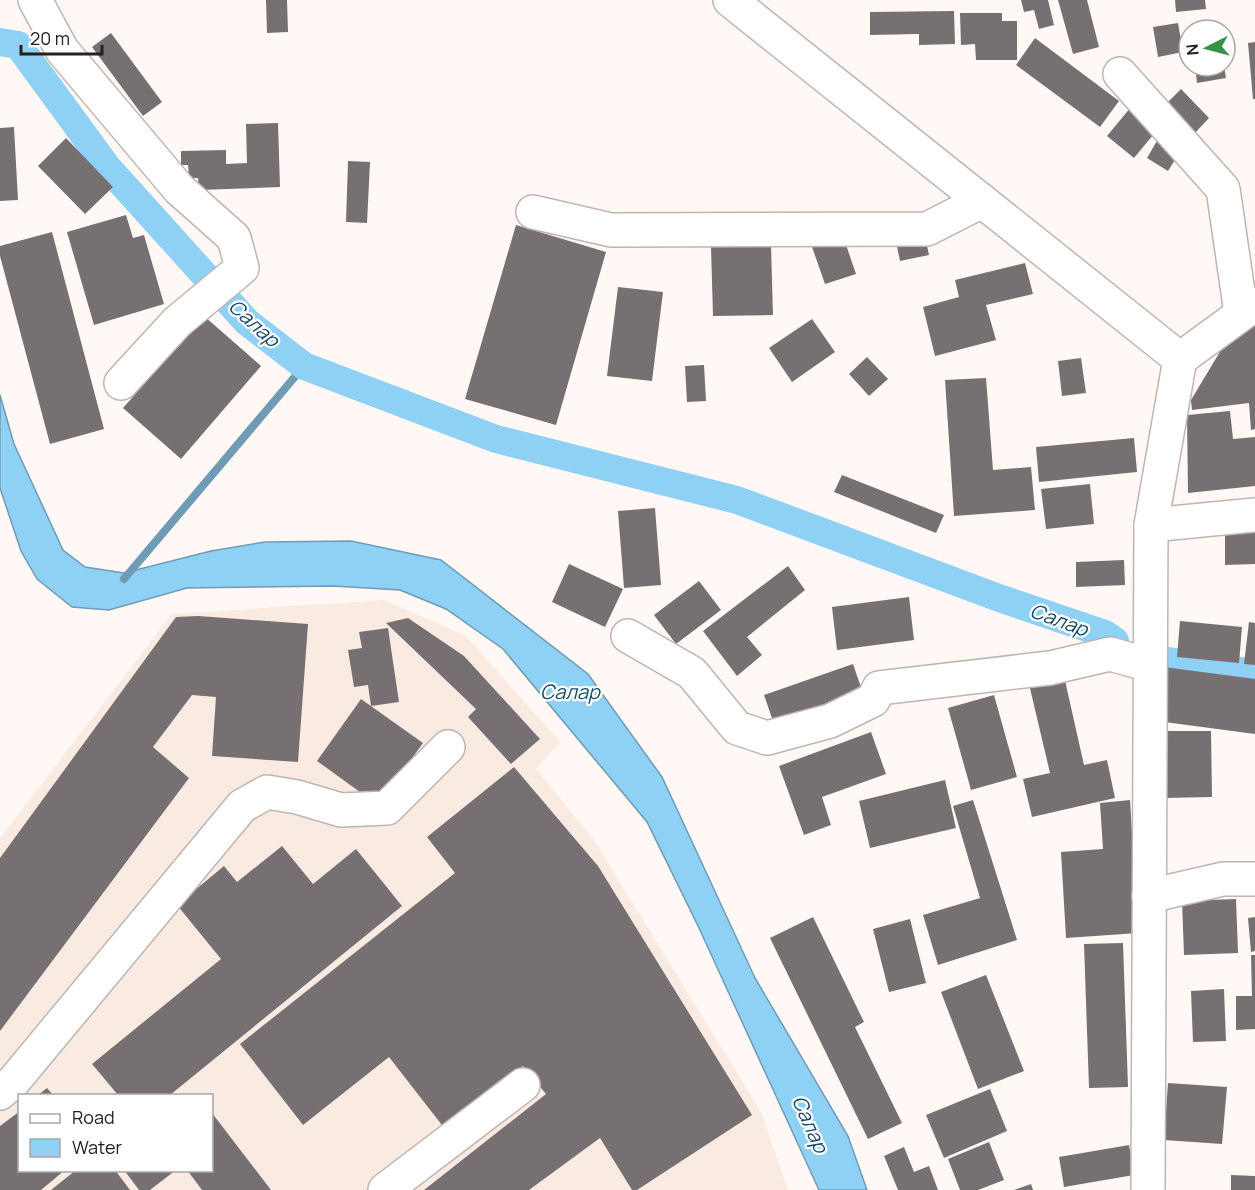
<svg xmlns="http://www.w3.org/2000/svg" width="1255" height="1190" viewBox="0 0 1255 1190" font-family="Manrope,sans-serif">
<rect width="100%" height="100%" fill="#fff8f4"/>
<path fill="#faebe2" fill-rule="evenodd" d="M384 600 466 636 560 742 536 769 594 840 761 1112 788 1190H0V838L172 614ZM20 1096H212V1170H20Z"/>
<polygon fill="#8fd0f5" stroke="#6f9bb4" stroke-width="1.5" points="0,395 14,444 63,550 85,567 124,573 211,551 265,542 351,541 441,560 588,674 662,777 755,978 848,1136 867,1190 819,1190 699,928 647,822 503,649 446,609 400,590 333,586 187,588 109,610 72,607 37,579 21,551 0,488"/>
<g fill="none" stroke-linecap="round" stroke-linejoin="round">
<polyline stroke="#6f9bb4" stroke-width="8" points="124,579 304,366"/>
<g stroke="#8fd0f5" stroke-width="28">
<polyline points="0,42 18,45 108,168 247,322 304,366 496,439 737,500 999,598 1105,634 1115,641"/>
<polyline points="1168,661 1255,673"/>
</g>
</g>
<g fill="#777073">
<polygon points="266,0 287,0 288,32 267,33"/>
<polygon points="1021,0 1048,0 1054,25 1039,29 1034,10 1024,12"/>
<polygon points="1058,0 1087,0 1099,47 1073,54"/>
<polygon points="1175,0 1205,0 1206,9 1176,12"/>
<polygon points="954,11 955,44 919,45 919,34 870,35 870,12"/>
<polygon points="960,13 1002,13 1002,21 1017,21 1017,60 976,60 975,44 961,45"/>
<polygon points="1178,23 1183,52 1158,57 1153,27"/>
<polygon points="111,33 162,102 143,116 92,47"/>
<polygon points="1035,38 1119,101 1100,127 1016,65"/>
<polygon points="1255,42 1255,99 1253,99 1248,43"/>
<polygon points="1195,66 1224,66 1226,78 1197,83"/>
<polygon points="1181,89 1209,118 1194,134 1165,105"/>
<polygon points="1131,107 1158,129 1134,158 1107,136"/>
<polygon points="278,123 280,187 199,190 198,178 189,178 188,165 181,165 181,151 226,150 226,164 247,163 246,124"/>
<polygon points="14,127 18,200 0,201 0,128"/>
<polygon points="1161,134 1183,147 1168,171 1147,158"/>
<polygon points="66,138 113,187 85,214 38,166"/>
<polygon points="348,161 370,162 367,223 346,222"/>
<polygon points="126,215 133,238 144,235 164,304 94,325 67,232"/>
<polygon points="516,225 606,252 556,425 465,399"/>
<polygon points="924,231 929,255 900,261 895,237"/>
<polygon points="52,232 104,429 50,444 0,256 0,246"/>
<polygon points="842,233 856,274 825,284 811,244"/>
<polygon points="771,245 773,315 713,316 711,247"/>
<polygon points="1025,263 1033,294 986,305 996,340 935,356 923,307 959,297 955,280"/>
<polygon points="618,287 663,292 652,381 607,376"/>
<polygon points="204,316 261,366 181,459 123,408"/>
<polygon points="812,319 835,352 792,382 769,348"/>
<polygon points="1255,324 1255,429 1251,430 1249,403 1192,410 1191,400 1221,350"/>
<polygon points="867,357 888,379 869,396 849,374"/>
<polygon points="1081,358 1086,393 1062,396 1058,361"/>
<polygon points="704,365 706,401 687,402 685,366"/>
<polygon points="986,378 993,470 1031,467 1035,510 954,516 945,380"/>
<polygon points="1230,411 1233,439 1255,437 1255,486 1188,493 1187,415"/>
<polygon points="1134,438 1137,472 1039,482 1036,447"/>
<polygon points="842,475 944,515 936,533 834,492"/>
<polygon points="1090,484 1094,524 1046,529 1041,489"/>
<polygon points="655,508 661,585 624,588 618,511"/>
<polygon points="1225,532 1255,532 1255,564 1225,565"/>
<polygon points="1124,560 1125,585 1076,587 1076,562"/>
<polygon points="569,564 623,589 605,627 552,602"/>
<polygon points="788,566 805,590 747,637 762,655 737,676 703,631"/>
<polygon points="699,581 721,610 676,644 654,615"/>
<polygon points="909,597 914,640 837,650 832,607"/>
<polygon points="198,616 308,624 298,762 212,756 216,697 192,695 153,747 189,778 0,1031 0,858 176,617"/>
<polygon points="408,618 464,656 540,739 511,764 468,717 476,709 386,623"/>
<polygon points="1180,621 1242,627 1239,663 1177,657"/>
<polygon points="1249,622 1255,623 1255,665 1244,664"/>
<polygon points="388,628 399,702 371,706 368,685 354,687 348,650 362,648 359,632"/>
<polygon points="853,664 864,696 775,727 764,695"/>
<polygon points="1164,667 1255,679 1255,734 1157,721"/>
<polygon points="1064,676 1084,765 1107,760 1115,798 1032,817 1023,779 1050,773 1029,684"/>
<polygon points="994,695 1017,777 971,790 948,708"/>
<polygon points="361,699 423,743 378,805 317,761"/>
<polygon points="1163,731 1211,731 1212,797 1164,798"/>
<polygon points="871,732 886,774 822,797 831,825 804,835 779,766"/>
<polygon points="514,767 598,866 752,1115 637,1190 632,1190 600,1138 529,1190 424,1190 546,1094 523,1066 445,1129 389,1057 303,1125 240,1044 455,873 427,837"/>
<polygon points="945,780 956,828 870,848 859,801"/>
<polygon points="973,800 1017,940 938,965 923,915 980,898 953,806"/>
<polygon points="1130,800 1138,933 1066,938 1061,852 1103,849 1100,803"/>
<polygon points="282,846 313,884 356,849 402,906 170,1095 118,1095 92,1064 221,959 177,905 224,866 237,882"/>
<polygon points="1236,899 1238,953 1184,955 1182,901"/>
<polygon points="813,917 864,1022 855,1027 902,1123 868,1139 770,938"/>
<polygon points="1255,917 1255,951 1251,952 1248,918"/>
<polygon points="910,919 926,983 889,992 873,929"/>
<polygon points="1123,943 1128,1087 1089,1088 1084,944"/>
<polygon points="1251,955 1255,955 1255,1029 1236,1030 1236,996 1252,996"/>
<polygon points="986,975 1024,1071 978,1089 941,992"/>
<polygon points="1224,989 1226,1041 1193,1042 1191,991"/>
<polygon points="1168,1083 1227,1087 1222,1144 1164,1140"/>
<polygon points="47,1088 53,1095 38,1095"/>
<polygon points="990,1089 1007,1131 944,1158 926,1115"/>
<polygon points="20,1111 20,1170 65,1170 41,1190 0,1190 0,1126"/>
<polygon points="212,1113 271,1190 202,1190 187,1170 212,1170"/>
<polygon points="989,1142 1004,1180 978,1190 960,1190 948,1159"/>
<polygon points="1129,1145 1134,1175 1064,1187 1059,1157"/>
<polygon points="904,1147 914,1172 929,1166 938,1190 898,1190 884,1156"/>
<polygon points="76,1170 115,1170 130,1190 51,1190"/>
<polygon points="124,1170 176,1170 150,1190 139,1190"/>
<polygon points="1231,1175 1255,1176 1255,1190 1231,1190"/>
<polygon points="1031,1184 1033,1190 1014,1190"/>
</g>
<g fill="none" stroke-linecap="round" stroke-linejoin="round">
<g stroke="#bdb5b1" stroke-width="36">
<g id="minor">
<polyline points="35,0 62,50 179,189 234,238 242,268 177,322 121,383"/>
<polyline points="730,0 1180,359"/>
<polyline points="1120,74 1223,189 1241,313"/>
<polyline points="533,212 611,230 927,229 982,201"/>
<polyline points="1151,525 1255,515"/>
<polyline points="628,636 692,673 737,728 767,738 830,721 873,700 879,688 1050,668 1110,654 1150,665"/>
<polyline points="1149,896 1223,879 1255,879"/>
<polyline points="0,1093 13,1082 242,806 267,792 297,797 341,810 387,808 448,747"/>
<polyline points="385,1190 523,1085"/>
<polyline points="1148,1190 1151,525 1180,359 1255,304"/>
</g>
</g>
<use href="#minor" stroke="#fff" stroke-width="33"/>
</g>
<g text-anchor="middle" stroke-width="4.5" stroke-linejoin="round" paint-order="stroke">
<g font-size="20" font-style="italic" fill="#194c66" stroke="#fff">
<text transform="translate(254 323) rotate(42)" y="7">Салар</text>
<text transform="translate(1059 620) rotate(20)" y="7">Салар</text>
<text x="570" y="699">Салар</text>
<text transform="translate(810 1124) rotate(66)" y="7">Салар</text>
</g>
</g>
<rect x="18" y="1094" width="195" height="78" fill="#ffffff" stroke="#a7a6a5" stroke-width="1.5"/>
<rect x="30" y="1114" width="30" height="9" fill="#ffffff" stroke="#a7a6a5" stroke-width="1.5"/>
<text x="72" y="1124" font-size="18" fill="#23201e">Road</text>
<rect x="30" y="1139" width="30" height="18" fill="#8fd0f5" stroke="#a7a6a5" stroke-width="1.5"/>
<text x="72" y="1154" font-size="18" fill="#23201e">Water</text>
<g transform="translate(1207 48) rotate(264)"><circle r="28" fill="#ffffff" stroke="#a7a6a5" stroke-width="1.5"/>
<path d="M0-4.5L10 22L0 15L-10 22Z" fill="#369346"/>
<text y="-9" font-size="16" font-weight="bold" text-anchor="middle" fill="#23201e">N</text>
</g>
<path d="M21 45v9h81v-9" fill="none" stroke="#23201e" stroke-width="3"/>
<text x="30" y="45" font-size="18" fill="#23201e" stroke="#ffffff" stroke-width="4.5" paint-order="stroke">20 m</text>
</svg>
